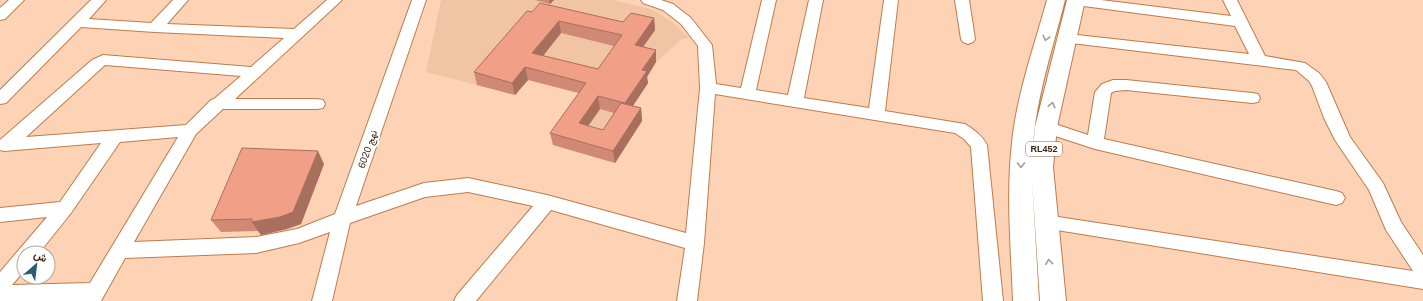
<svg xmlns="http://www.w3.org/2000/svg" width="1423" height="301" viewBox="0 0 1423 301" font-family="Arial,Vazirmatn,sans-serif">
<rect width="100%" height="100%" fill="#fed3b5"/>
<polygon fill="#f1c4a3" points="441,0 614,0 651,9 671,21 689,38 682,39 656,62 643,82 648,83 626,116 642,121 615,163 553,145 588,96 528,80 515,95 426,72"/>
<g fill="none" stroke-linecap="round" stroke-linejoin="round">
<g stroke="#bd7c4a" stroke-width="2">
<g id="minor">
<polygon points="9,0 24,0 5,19 0,20 0,8"/>
<path d="M91 0H106L89 19 151 23 173 0H188L167 24 294 29 327 0H342L235 99H317L323 100 325 104 323 108 317 109H223L196 134 134 242 256 237 297 229 335 214 412 0H426L356 206 424 183 468 178 547 195 686 233 700 88 698 46 681 24 663 10 643 3 641 0H661L673 4 691 18 712 45 716 84 741 88 762 0H776L756 90 788 95 809 0H823L804 98 869 108 884 0H898L885 111 965 124C974 130 982 135 987 145L1003 301H983L971 147 964 139 955 133 715 94 704 243 697 301H677L685 248 551 210 476 301H454L457 295 533 206 468 192 425 197 350 223 332 301H312L330 232 299 243 256 253 125 258 101 301H0V272L47 217 0 222V208L60 202 101 143 4 151 0 150V140L92 60 103 55 251 67 284 38 155 32 81 27 6 103 0 104V90ZM105 65 241 76 214 99 211 100 186 125 26 137ZM178 137 90 283 12 285 24 271V253H39L71 213 120 142Z"/>
<polygon points="955,0 969,0 975,39 973,42 968,44 963,42 961,39"/>
<polygon points="1070,0 1101,0 1231,16 1223,0 1237,0 1265,56 1305,63 1319,73 1326,82 1350,137 1383,183 1401,222 1423,255 1423,289 1038,227 1036,222 1038,217 1045,215 1413,271 1386,230 1369,190 1335,140 1324,118 1312,86 1309,81 1296,70 1063,42 1061,39 1063,36 1068,34 1249,54 1235,26 1076,5 1071,4"/>
<polygon points="1113,80 1126,80 1252,93 1258,94 1260,98 1258,102 1252,103 1126,90 1115,91 1111,93 1104,139 1336,191 1342,193 1345,198 1342,203 1336,205 1095,149 1040,131 1038,127 1040,123 1046,121 1088,135 1095,92 1102,84"/>
</g>
</g>
<g stroke="#bd7c4a" stroke-width="2">
<path id="highway" d="M1047 0H1065C1053 48 1036 97 1033 147L1035 127 1067 0H1085L1057 127 1053 167 1066 301H1040L1032 180 1039 301H1013C1011 248 1006 195 1012 142 1017 94 1034 47 1047 0Z"/>
</g>
<use href="#minor" fill="#fff" fill-rule="evenodd"/>
<use href="#highway" fill="#fff" fill-rule="evenodd"/>
</g>
<g fill="#cf8974" fill-rule="evenodd">
<polygon points="535,0 554,0 550,4"/>
<path d="M532 12 623 22 654 18 655 30 643 47 656 50V62L647 77 648 83 633 106 641 108 642 121 615 163 553 145 550 133 579 93 528 80 515 95 477 85 474 72ZM561 33 614 46 598 69 543 56ZM600 109 614 113 603 130 588 126Z"/>
<polygon points="324,164 301,224 287,229 261,235 258,231 221,232 211,220"/>
</g>
<g fill="#a96f5e">
<polygon points="549,0 554,0 550,4"/>
<polygon points="654,18 655,30 636,57 635,45"/>
<polygon points="559,21 561,33 535,66 532,53"/>
<polygon points="656,50 656,62 647,77 648,83 626,116 625,103 642,70"/>
<polygon points="525,67 528,80 515,95 512,83"/>
<polygon points="598,96 600,109 581,136 579,123"/>
<polygon points="641,108 642,121 615,163 613,151"/>
<polygon points="318,151 324,164 301,224 287,229 261,235 252,222"/>
</g>
<g fill="#f19f87" stroke="#a96f5e" fill-rule="evenodd">
<path d="M540 3 623 22 631 13 654 18 635 45 656 50 642 70 647 71 625 103 598 96 579 123 603 130 621 103 641 108 613 151 550 133 586 83 525 67 512 83 474 72 527 11 532 12ZM559 21 622 35 598 69 532 53Z"/>
<polygon points="242,148 318,151 293,212 280,217 252,222 252,219 211,220"/>
</g>
<defs><path id="oneway-chevron" d="M-2-3.5L2.5 0L-2 3.5" fill="none" stroke-width="1.6" stroke-linecap="round" stroke-linejoin="round"/></defs>
<g stroke="#a89c93">
<use href="#oneway-chevron" transform="translate(1046 38) rotate(104)"/>
<use href="#oneway-chevron" transform="translate(1052 105) rotate(-76)"/>
<use href="#oneway-chevron" transform="translate(1021 165) rotate(91)"/>
<use href="#oneway-chevron" transform="translate(1049 262) rotate(-96)"/>
</g>
<g text-anchor="middle" stroke-width="4" stroke-linejoin="round" paint-order="stroke">
<rect fill="#fefefe" stroke="#786556" stroke-width="1" x="1026" y="142" width="36" height="14" rx="3"/>
<g font-size="9" font-weight="bold" fill="#3e230e">
<text x="1044" y="152">RL452</text>
</g>
<g font-size="10" fill="#3e230e" stroke="#fefefe">
<text transform="translate(367 149) rotate(-71)" y="4">نهج 6020</text>
</g>
</g>
<g transform="translate(36 265) rotate(28)"><circle r="19" fill="#fefefe" stroke="#b1a69e"/>
<path d="M0-3L7 15L0 10L-7 15Z" fill="#2b5d7a"/>
<text y="-6" font-size="11" font-weight="bold" text-anchor="middle" fill="#3e230e">ش</text>
</g>
</svg>
